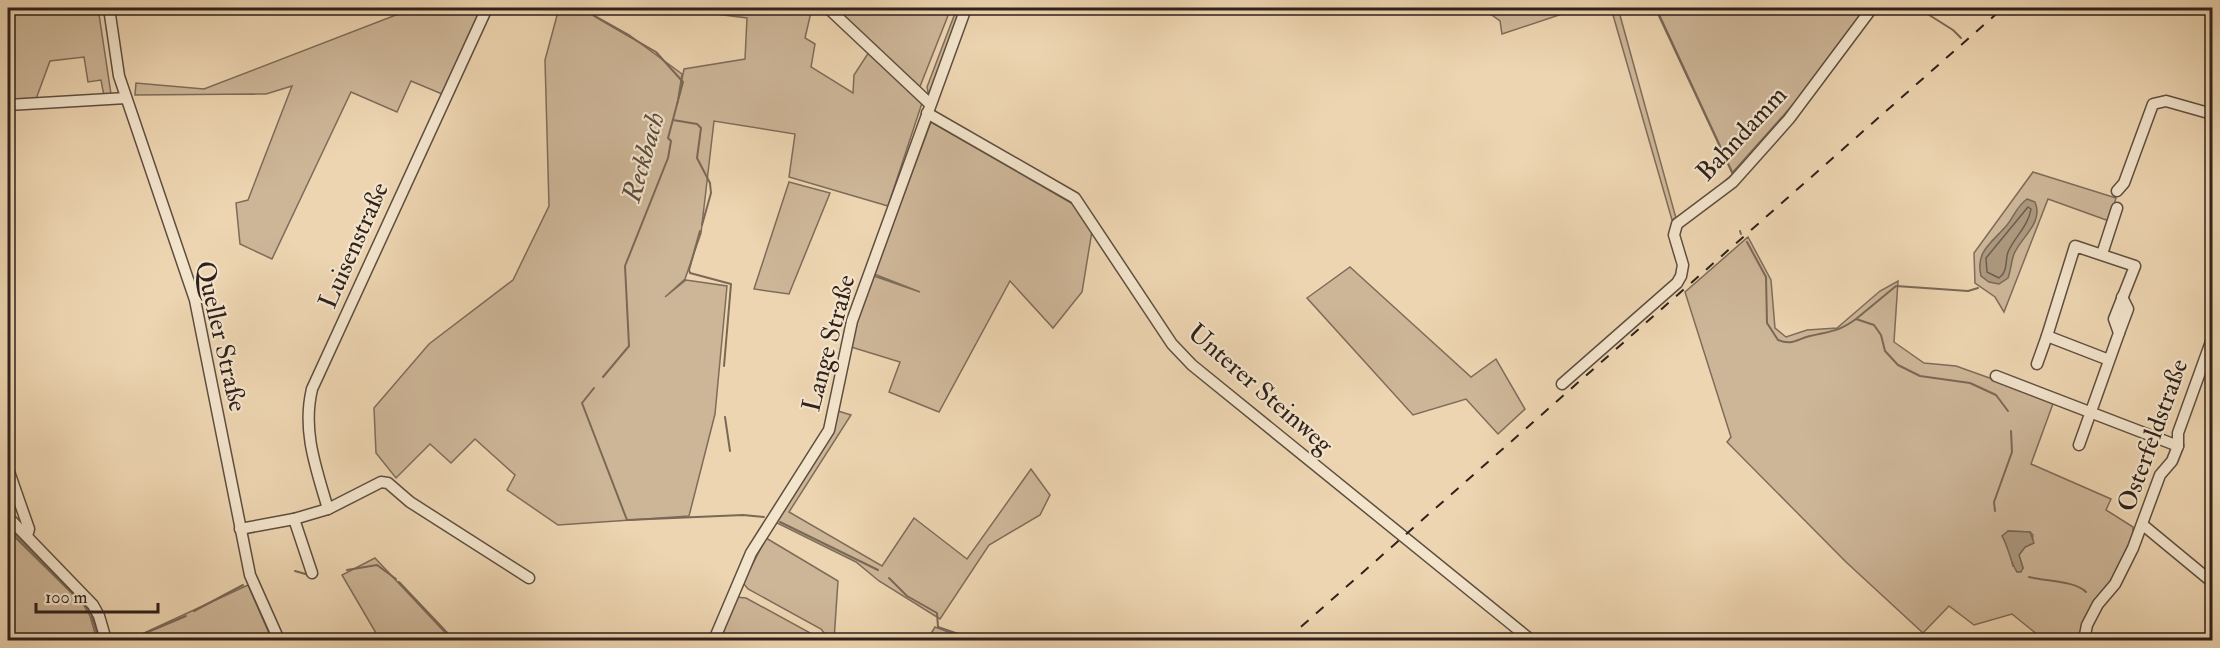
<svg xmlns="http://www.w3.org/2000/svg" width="2220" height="648" viewBox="0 0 2220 648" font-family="'IM FELL Double Pica',serif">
<rect width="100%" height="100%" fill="#edd5b1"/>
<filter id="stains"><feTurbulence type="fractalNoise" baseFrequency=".00333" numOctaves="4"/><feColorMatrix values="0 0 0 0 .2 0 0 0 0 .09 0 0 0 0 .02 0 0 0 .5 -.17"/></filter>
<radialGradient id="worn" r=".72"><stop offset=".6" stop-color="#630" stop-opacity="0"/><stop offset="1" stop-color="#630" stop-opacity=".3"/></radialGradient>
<g fill="#cdb698" stroke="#7e6c5a" stroke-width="1.5" fill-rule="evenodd">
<polygon points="8,8 98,8 111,94 104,96 101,80 88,82 84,57 50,61 36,99 8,100"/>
<polygon points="414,8 483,8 442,94 411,81 397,112 351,92 272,259 240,244 236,203 248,200 292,86 266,94 135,95 136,83 204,89"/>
<polygon points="559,8 581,8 629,35 682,74 677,105 684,69 745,59 747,18 669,8 812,8 805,38 815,44 811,67 853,93 854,75 869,52 922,103 888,206 789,177 795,134 714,121 701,233 685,279 665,297 686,280 727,286 715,414 689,516 558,525 507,490 515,475 475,439 451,463 430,444 396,478 376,453 374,408 429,344 513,280 549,206 545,60"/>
<polygon points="832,8 951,8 919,89"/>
<polygon points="957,8 963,8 929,97 927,87"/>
<polygon points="1482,8 1580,8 1502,34 1500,21"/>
<polygon points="1611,8 1618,8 1676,218 1672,220"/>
<polygon points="1655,8 1867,8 1805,91 1732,173"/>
<polygon points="931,122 1073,204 1092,231 1082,292 1053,328 1010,281 939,412 889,392 900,362 851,347 854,323 871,275 920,292 874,274"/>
<polygon points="2033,172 2116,198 2109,221 2048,199 2004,312 1995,297 1975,283 1974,253"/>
<polygon points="789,182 830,193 789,294 754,289"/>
<path d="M1748 237 1771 280 1775 328 1786 337 1807 330 1837 328 1880 291 1898 281 1894 342 1924 363 1956 366 2054 401 2031 464 2111 499 2106 510 2133 527V539L2080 640H2044L2012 614 1974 625 1949 606 1923 633 1846 562 1727 442 1731 437 1685 292ZM2008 531 2030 532 2033 535 2032 544 2025 547 2019 555 2023 568 2013 566 2007 543Z"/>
<polygon points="1350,267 1471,377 1496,359 1525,409 1498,434 1466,399 1413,415 1307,298"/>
<polygon points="838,411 851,415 789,512 882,566 914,518 967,559 1031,469 1050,495 1040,515 989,545 940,619 879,581 856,562 775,522"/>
<polygon points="8,527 82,602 90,616 97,640 8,640"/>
<polygon points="766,538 838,581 834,640 830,640 821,629 748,589 743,583"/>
<polygon points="375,558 452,640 380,640 342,575"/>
<polygon points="248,585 272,640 129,640"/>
<polygon points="736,597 746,598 814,635 819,640 719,640"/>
<polygon points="935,627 970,640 927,640"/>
</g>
<g fill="#ac987e" stroke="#7a6856" stroke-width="1.5">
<path d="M2027 199 2035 202C2044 223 2021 237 2014 254 2011 262 2011 270 2008 278L1999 284 1989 282 1981 276C1975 251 1992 243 2007 225 2014 216 2017 206 2027 199Z"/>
<path d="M2008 531 2030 532 2034 543 2025 547 2019 555 2023 568 2021 572H2017C2010 562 2009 548 2002 536Z"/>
</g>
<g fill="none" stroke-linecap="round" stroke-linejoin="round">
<path stroke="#6e5c4c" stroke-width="1.5" d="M2028 207 2031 209C2028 227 2015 236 2008 252 2005 261 2008 272 1999 278L1987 272 1986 258Z"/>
<g stroke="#7a6856" stroke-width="2">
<polyline points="1656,8 1733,174 1722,184"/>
<polyline points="1926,13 1953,30 1961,38"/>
<polyline points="594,16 656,52 683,82 668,138 671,141 668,158 625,266 629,346 603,377"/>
<polyline points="673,120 697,124 701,128 697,158 710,183 711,193 702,225"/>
<polyline points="700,231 689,270 690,273 731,284 724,366"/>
<polyline points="1740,231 1741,234"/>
<path d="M1747 242 1766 277 1767 323 1778 340C1792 346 1797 339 1810 336 1831 331 1838 332 1856 319L1874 325 1881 335 1885 351 1898 365 1920 376 1970 383 1996 395 2008 411"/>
<polyline points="1856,319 1896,286 1968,291 1978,288"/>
<polyline points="594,388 582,403 627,520 743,515 764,517"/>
<polyline points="725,417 730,451"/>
<polyline points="1995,511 1994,502 2012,452 2011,431"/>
<polyline points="780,522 878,570"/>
<polyline points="8,530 84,605 91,614 99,640"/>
<polyline points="347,570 377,565 396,579"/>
<polyline points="295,571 309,575"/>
<path d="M2029 577C2045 581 2076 581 2086 592"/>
<polyline points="889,578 907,596 937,613 938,627 976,640"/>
<polyline points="399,582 454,640"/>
<polyline points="194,611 243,585"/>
<polyline points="129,640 186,616"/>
</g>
<g stroke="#5e4e40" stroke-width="13">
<g id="minor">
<polyline points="109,8 119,76 195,300 250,575 279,640"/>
<polyline points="828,8 930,104"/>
<polyline points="8,105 126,98"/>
<polyline points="927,113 1075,198 1172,344 1192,365 1531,640"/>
<polyline points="2117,191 2124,183 2153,104 2166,101 2212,114"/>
<polyline points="2102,254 2117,208"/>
<polyline points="2119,333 2128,309 2122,297"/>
<polyline points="2037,364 2047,336"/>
<polyline points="1996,376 2178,446"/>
<polyline points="1562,384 1677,283 1681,276 1683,265 1674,235 1677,224 1733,182 1789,119 1872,8"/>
<polyline points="2079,445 2119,333 2114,319 2135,266 2075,246 2047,336 2109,360"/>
<polyline points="8,469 29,529 27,536"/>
<path d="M328 509C316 468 302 431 312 389L487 8"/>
<polyline points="8,517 93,605 99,616 106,640"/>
<polyline points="294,519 312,573"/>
<polyline points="2143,525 2212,582"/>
<polyline points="240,529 294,519 328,509 381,482 388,483 410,502 529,578"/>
<polyline points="714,640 751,553 829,430 852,321 966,8"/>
<polyline points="2084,640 2087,625 2098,604 2115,584 2133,548 2160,475 2172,461 2178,446 2178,433 2212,339"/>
<polyline points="2205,640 2207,640"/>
</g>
</g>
<use href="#minor" stroke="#f3e4cc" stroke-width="10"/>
<polyline stroke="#2f211b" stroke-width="2" stroke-dasharray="10 10" stroke-linecap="butt" points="1286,640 2003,8"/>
</g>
<g text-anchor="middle" stroke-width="4.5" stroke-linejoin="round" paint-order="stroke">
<g font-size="26" fill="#2f211b" stroke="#f3e4cc">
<text transform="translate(1741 133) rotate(-47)" y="9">Bahndamm</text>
<text transform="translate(353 245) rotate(-66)" y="9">Luisenstraße</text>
<text transform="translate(222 336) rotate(77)" y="9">Queller Straße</text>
<text transform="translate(828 343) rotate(-75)" y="9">Lange Straße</text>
<text transform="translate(1261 388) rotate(41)" y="9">Unterer Steinweg</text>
<text transform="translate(2152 435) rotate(-70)" y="9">Osterfeldstraße</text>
</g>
<g font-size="27" font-style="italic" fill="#5b4b3e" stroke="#f3e4cc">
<text transform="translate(643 157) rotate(-74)" y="9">Reckbach</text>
</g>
</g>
<rect width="2220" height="648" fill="none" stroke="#edd5b1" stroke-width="30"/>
<rect x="9" y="9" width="2202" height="630" fill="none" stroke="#2f211b" stroke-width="3"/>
<rect x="15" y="15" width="2190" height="618" fill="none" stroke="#2f211b" stroke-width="1.5"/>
<path d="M36 603v9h122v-9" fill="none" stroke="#2f211b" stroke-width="3"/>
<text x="45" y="603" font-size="18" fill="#2f211b" stroke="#f3e4cc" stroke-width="4.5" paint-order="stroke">100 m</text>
<rect width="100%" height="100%" filter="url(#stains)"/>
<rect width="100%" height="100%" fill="url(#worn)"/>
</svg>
